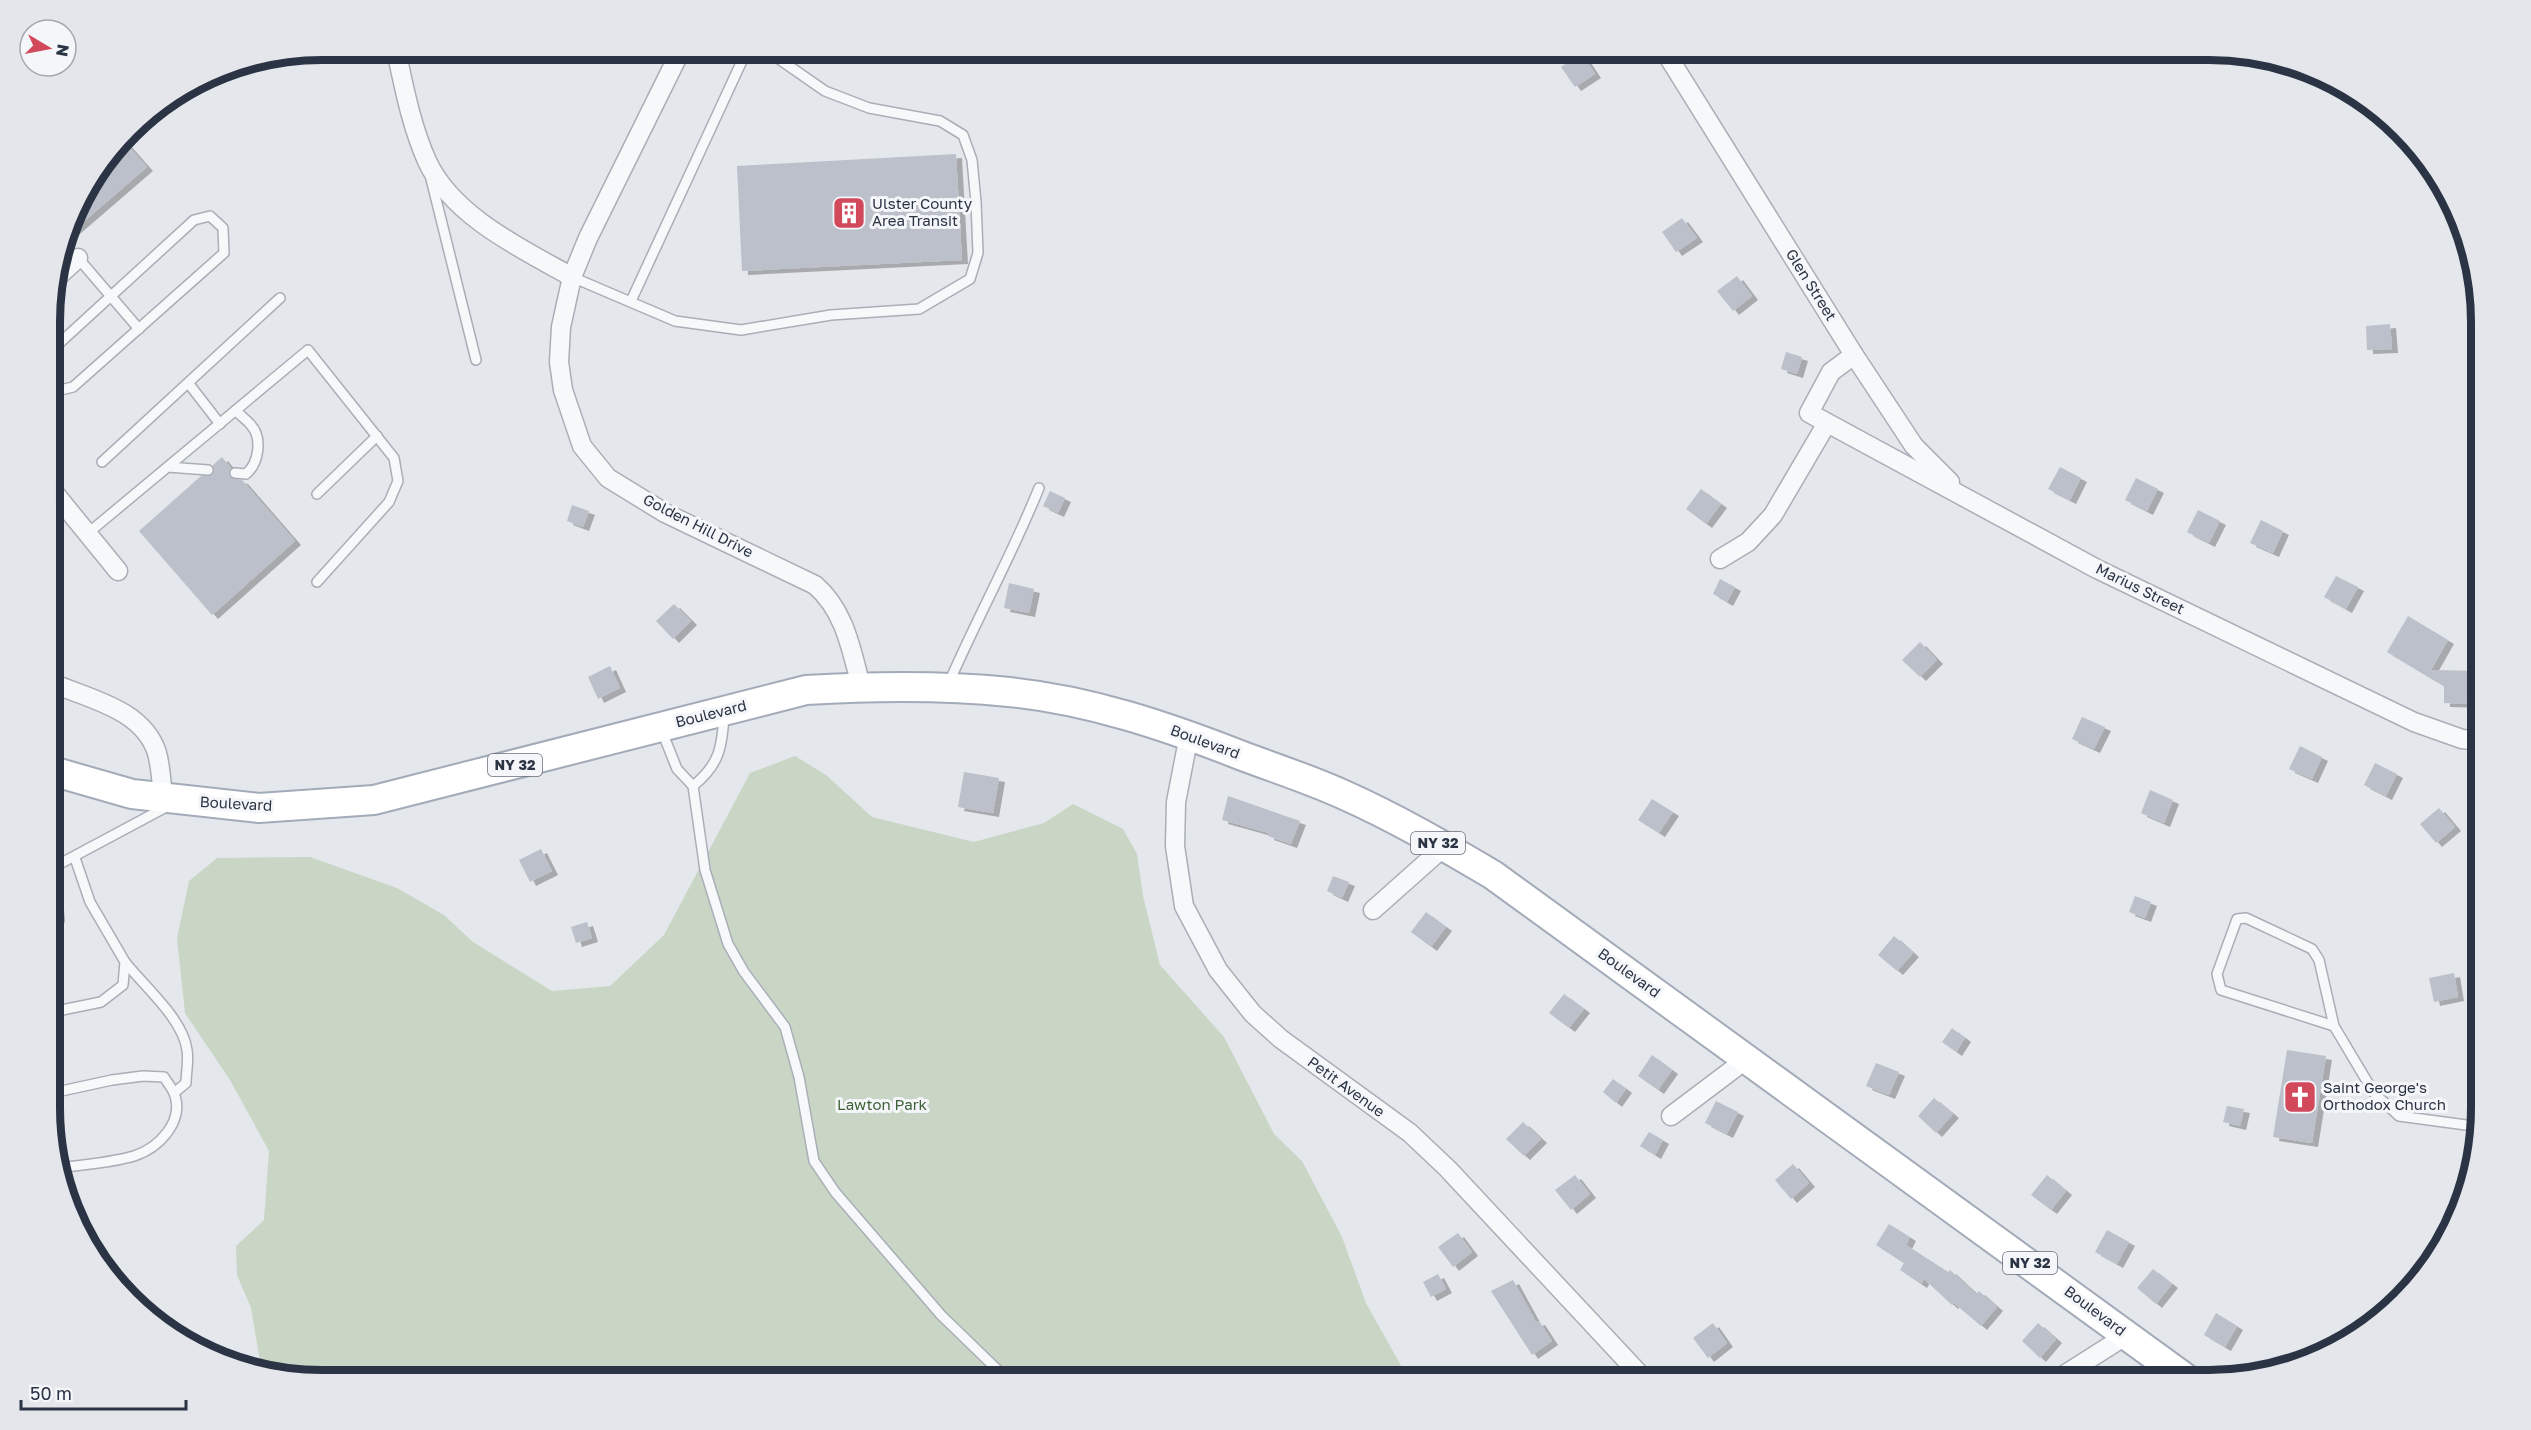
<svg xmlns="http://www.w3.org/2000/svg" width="2531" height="1430" viewBox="0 0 2531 1430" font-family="'Golos Text',sans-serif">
<defs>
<filter id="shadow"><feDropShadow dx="6" dy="4" stdDeviation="0" flood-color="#0004"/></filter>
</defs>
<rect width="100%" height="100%" fill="#e4e7ec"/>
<polygon fill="#c9d6c5" points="795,756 826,775 872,817 974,842 1044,823 1073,804 1123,829 1137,854 1143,896 1160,965 1224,1037 1274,1134 1302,1161 1342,1237 1366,1303 1409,1380 322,1380 262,1373 251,1308 237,1275 236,1246 264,1220 269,1151 230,1080 185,1013 177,938 189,881 217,858 310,857 397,888 444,915 473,942 552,991 610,986 664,935 750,773"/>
<g fill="#bbc0ca" filter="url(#shadow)">
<polygon points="1581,53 1595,74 1575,87 1561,67"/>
<polygon points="124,141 147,167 67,236 78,201"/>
<polygon points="956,154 962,260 742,271 737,166"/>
<polygon points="1682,218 1697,238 1676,252 1662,232"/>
<polygon points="1737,276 1752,296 1733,311 1717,291"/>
<polygon points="2390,324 2392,349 2367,350 2366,326"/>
<polygon points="1786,352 1802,357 1797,374 1781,369"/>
<polygon points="222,457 231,468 228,473 231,478 242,480 295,541 212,615 139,531 201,476 213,474 213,465"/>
<polygon points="2060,467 2081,478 2070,500 2048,489"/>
<polygon points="2136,478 2158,489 2147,511 2125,500"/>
<polygon points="1701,489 1721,504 1706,524 1686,509"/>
<polygon points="1050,491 1065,498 1058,513 1043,506"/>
<polygon points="572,505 589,511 583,527 567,521"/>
<polygon points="2198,510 2220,521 2209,543 2187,532"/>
<polygon points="2261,520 2283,531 2273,553 2250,543"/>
<polygon points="2336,576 2358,587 2346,609 2324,597"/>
<polygon points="1720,579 1735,587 1727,602 1713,594"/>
<polygon points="1009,583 1034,589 1029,613 1004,608"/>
<polygon points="674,604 691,621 673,639 656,621"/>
<polygon points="2408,616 2448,640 2431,670 2481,671 2481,704 2444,703 2444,686 2387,652"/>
<polygon points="1920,642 1937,660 1920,677 1902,660"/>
<polygon points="610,666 620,688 598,699 588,677"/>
<polygon points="2082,717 2105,727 2094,749 2072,739"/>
<polygon points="2300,746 2322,757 2312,779 2289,769"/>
<polygon points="2375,763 2397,774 2386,796 2364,785"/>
<polygon points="964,772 999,778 993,813 958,807"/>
<polygon points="2150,790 2173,800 2164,823 2141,813"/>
<polygon points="1228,796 1300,821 1291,844 1268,836 1269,833 1222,820"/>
<polygon points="1652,799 1673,812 1659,833 1638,820"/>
<polygon points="2439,808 2455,827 2436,843 2420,824"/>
<polygon points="541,849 552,871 530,882 519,860"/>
<polygon points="1333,876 1349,882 1342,898 1327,891"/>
<polygon points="2135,896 2151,902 2145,918 2129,912"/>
<polygon points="1426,912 1446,927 1431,947 1411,932"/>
<polygon points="587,922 592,938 576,943 571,927"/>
<polygon points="1894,936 1913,953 1897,971 1878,955"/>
<polygon points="2454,973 2458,997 2434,1002 2429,978"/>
<polygon points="1564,994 1584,1009 1569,1028 1549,1013"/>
<polygon points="1952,1028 1965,1038 1956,1052 1942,1042"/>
<polygon points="2287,1050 2326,1056 2312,1143 2273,1137"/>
<polygon points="1652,1055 1672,1070 1658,1090 1638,1076"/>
<polygon points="1876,1063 1899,1072 1889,1095 1866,1086"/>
<polygon points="1613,1079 1626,1089 1616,1103 1603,1092"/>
<polygon points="1934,1098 1953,1114 1936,1133 1918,1116"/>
<polygon points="1716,1101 1738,1112 1727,1134 1705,1123"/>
<polygon points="2227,1106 2244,1109 2240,1126 2223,1122"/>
<polygon points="1523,1122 1541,1139 1524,1156 1506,1139"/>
<polygon points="1649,1132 1663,1140 1655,1155 1640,1146"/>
<polygon points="1793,1164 1809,1183 1791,1199 1775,1180"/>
<polygon points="1575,1175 1590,1194 1571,1210 1555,1190"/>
<polygon points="2047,1175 2066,1191 2051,1210 2031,1195"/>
<polygon points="1889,1224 1910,1237 1906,1245 1948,1272 1950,1270 1976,1294 1979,1291 1997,1307 1981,1326 1954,1303 1952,1305 1924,1279 1921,1284 1900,1270 1904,1263 1876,1245"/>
<polygon points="2107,1230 2129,1242 2117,1264 2095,1252"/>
<polygon points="1458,1233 1472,1252 1453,1267 1438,1247"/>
<polygon points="2153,1269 2172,1284 2156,1304 2137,1288"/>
<polygon points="1438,1274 1446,1289 1431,1297 1423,1282"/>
<polygon points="1513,1280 1536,1322 1539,1321 1552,1341 1532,1355 1491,1291"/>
<polygon points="2216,1313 2237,1326 2225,1347 2204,1335"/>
<polygon points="1713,1323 1727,1343 1708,1358 1693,1338"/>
<polygon points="2038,1323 2056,1339 2040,1358 2022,1341"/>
</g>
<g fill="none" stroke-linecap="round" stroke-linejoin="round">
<g stroke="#a9aeb7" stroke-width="12">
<g id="lane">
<polyline points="431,179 476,360"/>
<polyline points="78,258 139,329"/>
<polyline points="572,277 675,321 741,330 831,315 919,309 970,279 978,253 976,202 972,160 963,135 940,121 869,108 825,91 766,50"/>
<polyline points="631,301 747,50"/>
<polyline points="52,350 194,220 210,216 223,228 224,253 73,387 52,392"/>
<polyline points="189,384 220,424"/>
<polyline points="102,462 280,298"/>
<polyline points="168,467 208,470"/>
<path d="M235 473 246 474C259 463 263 437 250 424 246 419 240 416 236 410"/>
<polyline points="317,494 377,436"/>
<polyline points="87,534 308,350 394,458 398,481 389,502 317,582"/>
<path d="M948 685C977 618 1012 555 1039 488"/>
<polyline points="661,729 677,769 693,786 705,870 728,944 744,972 785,1027 799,1077 814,1161 835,1192 941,1315 1008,1380"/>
<path d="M693 786C719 765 722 748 724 716"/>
<polyline points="52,868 168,806"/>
<polyline points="52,922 59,920 54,868"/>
<path d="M125 962C145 987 183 1019 187 1050 189 1061 186 1073 186 1083L174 1093"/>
<polyline points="52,1012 101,1002 123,985 125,962 90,902 75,858"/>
<polyline points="2334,1026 2221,990 2217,974 2237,919 2246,918 2312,949 2319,960 2334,1026 2374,1093 2399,1116 2481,1127"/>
<path d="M52 1093 112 1080 143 1076 164 1077C167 1082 172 1088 174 1093 185 1121 159 1148 134 1156 111 1163 85 1164 61 1168"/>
</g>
</g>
<g stroke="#a9aeb7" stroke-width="21">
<g id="street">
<path d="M396 50C404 87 411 125 427 161 452 216 522 249 572 277"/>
<path d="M681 50 588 238 572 277 561 327 559 362 563 390 582 446 608 478 665 513 815 585C845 611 851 649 861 686"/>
<polyline points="1664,50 1854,355 1914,446 1950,482"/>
<polyline points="54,280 78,258"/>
<polyline points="1854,355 1831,372 1809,413 2097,569 2414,722 2462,739 2481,741"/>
<polyline points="52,490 118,571"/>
<polyline points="1720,559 1748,542 1773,515 1827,423"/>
<path d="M52 683C89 699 143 709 157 753 161 767 161 784 164 799"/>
<polyline points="1189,735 1176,802 1175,846 1184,906 1218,970 1253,1014 1281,1039 1410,1133 1448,1169 1645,1380"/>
<polyline points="1373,910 1445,846"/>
<polyline points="1671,1116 1748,1058"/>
<polyline points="2056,1380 2127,1335"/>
</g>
</g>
<g stroke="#a3abb8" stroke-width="32">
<path id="primary" d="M52 771 132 794 259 808 374 800 806 690C874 686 941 685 1009 692 1089 700 1166 726 1240 755 1274 768 1309 779 1342 794 1394 817 1444 846 1493 875L2188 1380"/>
</g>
<use href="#lane" stroke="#f7f8fa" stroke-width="9"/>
<use href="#street" stroke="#f7f8fa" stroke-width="18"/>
<use href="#primary" stroke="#fff" stroke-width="28"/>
</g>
<defs>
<g id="building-square" transform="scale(1.725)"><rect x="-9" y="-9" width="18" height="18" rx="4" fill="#d1495b" stroke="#f4f6f9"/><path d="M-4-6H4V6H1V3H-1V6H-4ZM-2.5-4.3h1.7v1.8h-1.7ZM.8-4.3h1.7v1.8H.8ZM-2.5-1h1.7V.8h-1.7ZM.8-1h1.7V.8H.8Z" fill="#fff"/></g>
<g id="church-square" transform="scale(1.725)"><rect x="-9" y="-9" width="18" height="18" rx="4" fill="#d1495b" stroke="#f4f6f9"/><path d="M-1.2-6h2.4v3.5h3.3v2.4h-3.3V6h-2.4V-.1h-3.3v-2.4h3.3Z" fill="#fff"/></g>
</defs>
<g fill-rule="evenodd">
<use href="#building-square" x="849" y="213"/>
<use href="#church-square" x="2300" y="1097"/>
</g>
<g text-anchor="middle" stroke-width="6" stroke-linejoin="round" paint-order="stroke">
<g fill="#f4f6f9" stroke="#676e7b" stroke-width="1.5">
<rect x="488" y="754" width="54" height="22" rx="4.5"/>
<rect x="1411" y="832" width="54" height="22" rx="4.5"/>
<rect x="2003" y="1252" width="54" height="22" rx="4.5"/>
</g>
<g font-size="14" font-weight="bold" fill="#2b3445">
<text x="515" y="770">NY 32</text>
<text x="1438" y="848">NY 32</text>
<text x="2030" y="1268">NY 32</text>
</g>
<g font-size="15" fill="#2b3445" stroke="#f4f6f9" text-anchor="start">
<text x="872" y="209">Ulster County<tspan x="872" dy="17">Area Transit</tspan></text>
<text x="2323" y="1093">Saint George's<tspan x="2323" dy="17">Orthodox Church</tspan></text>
</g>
<g font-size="15" fill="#2b3445" stroke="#f4f6f9">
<text transform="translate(1811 285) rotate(58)" y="5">Glen Street</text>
<text transform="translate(698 526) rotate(27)" y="5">Golden Hill Drive</text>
<text transform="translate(2140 589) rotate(26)" y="5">Marius Street</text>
<text transform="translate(711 714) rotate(-14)" y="5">Boulevard</text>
<text transform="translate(1205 742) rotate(20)" y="5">Boulevard</text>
<text transform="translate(236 804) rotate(3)" y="5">Boulevard</text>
<text transform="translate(1629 973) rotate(36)" y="5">Boulevard</text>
<text transform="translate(1346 1087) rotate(36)" y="5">Petit Avenue</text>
<text transform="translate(2095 1311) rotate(37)" y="5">Boulevard</text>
</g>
<g font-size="15" fill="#3f6138" stroke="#f4f6f9">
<text x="882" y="1110">Lawton Park</text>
</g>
</g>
<path d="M0 0H2531V1430H0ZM322 60H2209A262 262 0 0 1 2471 322V1108A262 262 0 0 1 2209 1370H322A262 262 0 0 1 60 1108V322A262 262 0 0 1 322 60Z" fill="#e4e6eb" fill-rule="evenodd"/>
<path fill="none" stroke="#2b3445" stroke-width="8" d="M322 60H2209A262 262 0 0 1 2471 322V1108A262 262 0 0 1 2209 1370H322A262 262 0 0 1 60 1108V322A262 262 0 0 1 322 60Z"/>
<g transform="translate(48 48) rotate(100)"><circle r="28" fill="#f4f6f9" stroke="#a4a8b1" stroke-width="1.5"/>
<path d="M0-4.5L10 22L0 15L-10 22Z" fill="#d1495b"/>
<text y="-9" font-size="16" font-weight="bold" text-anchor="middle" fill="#2b3445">N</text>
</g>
<path d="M21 1400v9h165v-9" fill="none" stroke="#2b3445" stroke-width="3"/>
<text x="30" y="1400" font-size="18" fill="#2b3445" stroke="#f4f6f9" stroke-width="4.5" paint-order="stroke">50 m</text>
</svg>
